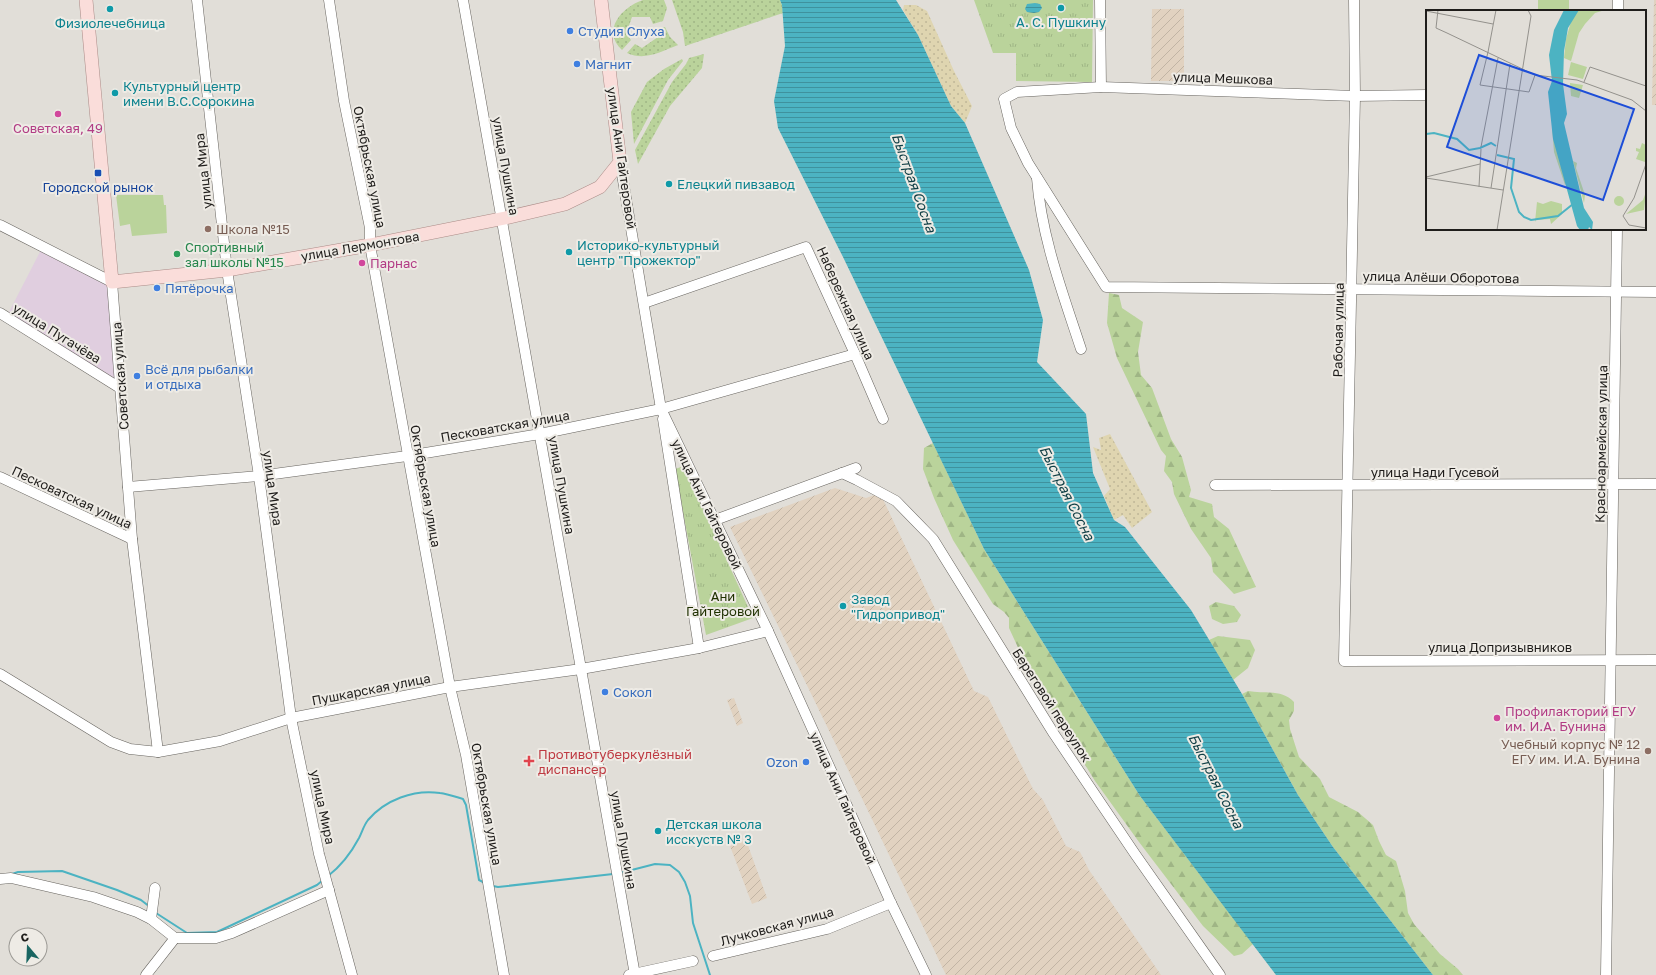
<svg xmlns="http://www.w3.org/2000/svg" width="1656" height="975" viewBox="0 0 1656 975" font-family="'Golos Text',sans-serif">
<defs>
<pattern id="industrial-furrows" width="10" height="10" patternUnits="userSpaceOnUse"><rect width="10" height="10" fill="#e1d2c0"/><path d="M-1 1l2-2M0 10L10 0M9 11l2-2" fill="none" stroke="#c1b4a4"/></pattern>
<pattern id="grass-dots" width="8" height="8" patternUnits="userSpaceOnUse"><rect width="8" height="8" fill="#bad39b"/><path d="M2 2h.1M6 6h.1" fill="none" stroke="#9fb585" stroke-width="1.8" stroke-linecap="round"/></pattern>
<pattern id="forest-firs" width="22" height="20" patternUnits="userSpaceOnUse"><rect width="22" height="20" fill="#bad39b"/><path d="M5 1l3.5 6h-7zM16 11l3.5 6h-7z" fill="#9fb585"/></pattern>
<pattern id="sand-dots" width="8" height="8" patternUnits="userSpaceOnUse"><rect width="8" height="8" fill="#dfd5b0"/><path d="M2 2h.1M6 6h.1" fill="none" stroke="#bfb697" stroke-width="1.8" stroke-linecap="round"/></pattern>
<pattern id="park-tufts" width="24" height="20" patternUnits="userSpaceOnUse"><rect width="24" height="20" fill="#bad39b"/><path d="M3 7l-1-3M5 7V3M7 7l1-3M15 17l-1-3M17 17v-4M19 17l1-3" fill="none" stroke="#9fb585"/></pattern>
<pattern id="water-rules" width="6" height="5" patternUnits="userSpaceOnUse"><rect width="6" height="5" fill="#4cb3c2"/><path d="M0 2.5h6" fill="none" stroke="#3f919d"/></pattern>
</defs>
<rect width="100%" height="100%" fill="#e1ded8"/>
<polygon fill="#e0cedf" points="42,248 111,283 118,384 8,314"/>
<g fill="url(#industrial-furrows)">
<polygon points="1654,0 1656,0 1656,105 1652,105"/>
<polygon points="1152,9 1184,9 1184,81 1151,81"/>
<polygon points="835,488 866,498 880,493 974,691 988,697 1033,789 1043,800 1066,846 1080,852 1089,870 1161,975 946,975 871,817 730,527"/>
<polygon points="734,698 743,723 737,726 727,700"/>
<polygon points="746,840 767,898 752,904 730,846"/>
</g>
<g fill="url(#grass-dots)">
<path d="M643 0H664L667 8 663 21 653 24 650 17H632L626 34 631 40 622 50C601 30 622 7 643 0Z"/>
<polygon points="672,0 780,0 782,5 783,13 685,46 683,32"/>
<path d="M665 27 670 37 678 45C660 52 645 61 627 53L635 44 642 48 658 37 656 30Z"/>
<polygon points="704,54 702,68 670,106 638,164 635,150 672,82 686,64 689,58"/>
<polygon points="682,59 683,61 668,80 634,144 631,112 647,82 664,69"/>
</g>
<g fill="url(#forest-firs)">
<polygon points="1109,293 1119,295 1122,308 1143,322 1138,352 1141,375 1152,388 1171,439 1182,457 1191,490 1189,497 1212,504 1214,517 1229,529 1256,587 1234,594 1213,572 1211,558 1191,529 1174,494 1172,482 1164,471 1166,456 1161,450 1117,358 1107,323"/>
<polygon points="933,443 984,549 1140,796 1253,944 1242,954 1234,956 1203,926 1139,842 1095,781 1033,680 1009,628 1009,618 1004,612 993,604 953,540 934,498 923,469 924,448"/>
<polygon points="1216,602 1234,606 1241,615 1237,622 1223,624 1212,619 1209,606"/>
<polygon points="1218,636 1250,640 1255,650 1248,668 1233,680 1209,640"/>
<path d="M1248 691C1265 694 1282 689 1294 702V711L1289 720 1290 729 1299 757 1320 779 1329 797 1358 812 1373 825 1379 841 1386 855 1396 861 1405 891 1408 913 1414 924 1440 954 1458 969 1463 975H1433L1333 847 1298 795 1242 694Z"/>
</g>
<g fill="url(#sand-dots)">
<polygon points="904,5 916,5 927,11 954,71 972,106 965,123 951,106 918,35 903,10"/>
<polygon points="1110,434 1152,512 1132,528 1123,515 1114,520 1104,496 1110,489 1093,447 1101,450 1099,438"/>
</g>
<g fill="url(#park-tufts)">
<polygon points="974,0 1093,0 1092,82 1016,81 1016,53 993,53"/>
<polygon points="684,466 753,618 706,635 675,469"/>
</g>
<g fill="#bad39b">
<rect x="1538" y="0" width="31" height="11"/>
<polygon points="116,195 163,195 164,205 166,205 167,233 132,236 130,224 120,226"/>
</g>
<g fill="url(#water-rules)">
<polygon points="780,0 896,0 918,35 951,106 965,123 1029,270 1043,320 1037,362 1086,414 1093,473 1114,520 1125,527 1191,610 1242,694 1298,795 1333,847 1433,975 1276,975 1140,796 984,549 843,257 778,128 774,101 785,46 782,5"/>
<polygon points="1035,3 1040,4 1042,8 1039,12 1034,13 1027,12 1025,9 1027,4"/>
</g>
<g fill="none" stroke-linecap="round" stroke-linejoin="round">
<g stroke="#4cb3c2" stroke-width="2">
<polyline points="620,873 655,864 670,865 679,872 685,882 690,896 693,923 710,975"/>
<polyline points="12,874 18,872 62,871 117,890 141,900 150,907"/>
<path d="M328 876C341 866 351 853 359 838 362 832 364 825 368 820 385 800 414 789 440 793 448 794 456 797 463 799L466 805 479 880 485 883"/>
<polyline points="493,886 498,887 613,874"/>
<polyline points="156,913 187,933 217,932 317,885 323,880"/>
</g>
<g stroke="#67645f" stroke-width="11">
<g id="minor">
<polyline points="197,0 227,270 259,476 291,718 319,854 352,975"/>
<polyline points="329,0 344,101 370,228 370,245 450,687 466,755 504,975"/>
<polyline points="463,0 635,975"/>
<polyline points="1100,0 1101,87"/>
<polyline points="1354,0 1355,96 1344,661 1656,660"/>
<polyline points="1618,0 1618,11"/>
<polyline points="1427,95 1355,96 1101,87 1017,92 1004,99 1011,128 1028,163 1106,287 1656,292"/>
<polyline points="620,162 661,409 768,631 891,903 926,975"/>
<path d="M1037 178C1041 236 1063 294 1081 349"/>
<polyline points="0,225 112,282 132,539 158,752"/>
<polyline points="644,303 806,247 855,354 883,419"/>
<polyline points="0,313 120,388"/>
<polyline points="663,419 699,648"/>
<polyline points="842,473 857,480 896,501 933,539 1054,734 1135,854 1220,975"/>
<polyline points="0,477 132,539"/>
<polyline points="1215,485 1656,484"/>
<polyline points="128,487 259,476 407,456 540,434 661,409 855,354"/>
<polyline points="715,520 856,468"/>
<polyline points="0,674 111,742 130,749 158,752 220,741 291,718 450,687 581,669 660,655 699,648 768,631"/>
<polyline points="0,879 11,878 93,897 137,912 151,919 175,938 216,938 232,933 329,890"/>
<polyline points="151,919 155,888"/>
<polyline points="713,956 827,929 891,903"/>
<polyline points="146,975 175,938"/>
<polyline points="629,975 693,961"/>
<polyline points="1606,975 1617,229"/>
</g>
</g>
<g stroke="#ab8c88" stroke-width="14">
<polyline id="major" points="86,0 112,282 227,270 370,245 505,218 565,204 600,187 620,162 601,0"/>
</g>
<use href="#minor" stroke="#fff" stroke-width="10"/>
<use href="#major" stroke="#faddda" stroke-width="13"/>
</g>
<g fill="#0f9aa8" stroke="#eeebe5" stroke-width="1.5">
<circle cx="1061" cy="8" r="4"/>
<circle cx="110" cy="9" r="4"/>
<circle cx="115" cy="93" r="4"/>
<circle cx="669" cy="184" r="4"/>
<circle cx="569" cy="252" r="4"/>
<circle cx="843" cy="606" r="4"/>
<circle cx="658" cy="831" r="4"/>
</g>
<g fill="#3f7fe0" stroke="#eeebe5" stroke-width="1.5">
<circle cx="570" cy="31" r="4"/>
<circle cx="577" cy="64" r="4"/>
<circle cx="157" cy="288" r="4"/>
<circle cx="137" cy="376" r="4"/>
<circle cx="605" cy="692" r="4"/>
<circle cx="806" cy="762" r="4"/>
</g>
<g fill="#d1479c" stroke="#eeebe5" stroke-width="1.5">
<circle cx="58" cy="114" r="4"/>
<circle cx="362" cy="263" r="4"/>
<circle cx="1497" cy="718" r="4"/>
</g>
<rect fill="#1a4fb4" stroke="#eeebe5" stroke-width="1.5" x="94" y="169" width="8" height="8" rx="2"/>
<g fill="#8d6e63" stroke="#eeebe5" stroke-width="1.5">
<circle cx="208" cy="229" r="4"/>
<circle cx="1648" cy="751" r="4"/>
</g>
<circle fill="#2e9e5b" stroke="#eeebe5" stroke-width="1.5" cx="177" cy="254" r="4"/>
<path fill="#e0444e" stroke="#eeebe5" stroke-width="1.5" d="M527 755h4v4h4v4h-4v4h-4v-4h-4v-4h4z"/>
<g text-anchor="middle" stroke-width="4" stroke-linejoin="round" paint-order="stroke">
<g font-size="13" fill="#0d838f" stroke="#eeebe5" text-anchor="start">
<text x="1061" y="27" text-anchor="middle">А. С. Пушкину</text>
<text x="110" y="28" text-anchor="middle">Физиолечебница</text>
<text x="123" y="91">Культурный центр<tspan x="123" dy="15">имени В.С.Сорокина</tspan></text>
<text x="677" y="189">Елецкий пивзавод</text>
<text x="577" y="250">Историко-культурный<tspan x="577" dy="15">центр "Прожектор"</tspan></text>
<text x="851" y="604">Завод<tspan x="851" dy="15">"Гидропривод"</tspan></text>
<text x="666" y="829">Детская школа<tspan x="666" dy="15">исскуств № 3</tspan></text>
</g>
<g font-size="13" fill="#366cbe" stroke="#eeebe5" text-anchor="start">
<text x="578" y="36">Студия Слуха</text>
<text x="585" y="69">Магнит</text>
<text x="165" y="293">Пятёрочка</text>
<text x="145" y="374">Всё для рыбалки<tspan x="145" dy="15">и отдыха</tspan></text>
<text x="613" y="697">Сокол</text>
<text x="798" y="767" text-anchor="end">Ozon</text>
</g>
<g font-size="13" fill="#1f1d1b" stroke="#eeebe5">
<text transform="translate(1223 78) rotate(2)" y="5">улица Мешкова</text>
<text transform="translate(622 158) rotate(82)" y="5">улица Ани Гайтеровой</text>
<text transform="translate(506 166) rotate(80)" y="5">улица Пушкина</text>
<text transform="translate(370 167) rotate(79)" y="5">Октябрьская улица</text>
<text transform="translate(203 171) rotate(-96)" y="5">улица Мира</text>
<text transform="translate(360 246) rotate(-10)" y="5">улица Лермонтова</text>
<text transform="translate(1441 277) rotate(1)" y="5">улица Алёши Оборотова</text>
<text transform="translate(846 303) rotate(66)" y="5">Набережная улица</text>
<text transform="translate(1338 330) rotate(-89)" y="5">Рабочая улица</text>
<text transform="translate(57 333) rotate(32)" y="5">улица Пугачёва</text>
<text transform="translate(120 376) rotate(-94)" y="5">Советская улица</text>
<text transform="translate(505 426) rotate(-10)" y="5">Песковатская улица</text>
<text transform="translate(1601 444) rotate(-89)" y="5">Красноармейская улица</text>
<text x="1435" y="477">улица Нади Гусевой</text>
<text transform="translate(562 485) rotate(80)" y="5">улица Пушкина</text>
<text transform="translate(426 486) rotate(80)" y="5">Октябрьская улица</text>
<text transform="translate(273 488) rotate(82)" y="5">улица Мира</text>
<text transform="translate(72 497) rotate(25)" y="5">Песковатская улица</text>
<text transform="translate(707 504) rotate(64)" y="5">улица Ани Гайтеровой</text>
<text x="1500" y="652">улица Допризывников</text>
<text transform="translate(371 689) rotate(-11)" y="5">Пушкарская улица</text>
<text transform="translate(1052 705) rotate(57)" y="5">Береговой переулок</text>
<text transform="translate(843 798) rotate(66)" y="5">улица Ани Гайтеровой</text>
<text transform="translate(487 804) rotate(80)" y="5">Октябрьская улица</text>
<text transform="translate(323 807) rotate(78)" y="5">улица Мира</text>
<text transform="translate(624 840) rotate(80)" y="5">улица Пушкина</text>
<text transform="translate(777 926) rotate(-15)" y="5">Лучковская улица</text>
</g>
<g font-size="13" fill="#b23c85" stroke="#eeebe5" text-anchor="start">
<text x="58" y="133" text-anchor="middle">Советская, 49</text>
<text x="370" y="268">Парнас</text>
<text x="1505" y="716">Профилакторий ЕГУ<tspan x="1505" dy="15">им. И.А. Бунина</tspan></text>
</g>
<g font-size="13" fill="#164399" stroke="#eeebe5">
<text x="98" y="192">Городской рынок</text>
</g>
<g font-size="13" fill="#785e54" stroke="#eeebe5" text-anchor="start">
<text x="216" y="234">Школа №15</text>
<text x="1640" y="749" text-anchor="end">Учебный корпус № 12<tspan x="1640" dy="15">ЕГУ им. И.А. Бунина</tspan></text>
</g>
<g font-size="13" fill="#27864d" stroke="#eeebe5" text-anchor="start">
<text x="185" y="252">Спортивный<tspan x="185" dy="15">зал школы №15</tspan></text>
</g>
<g font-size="13" fill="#1f3000" stroke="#eeebe5">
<text x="723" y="601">Ани<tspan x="723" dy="15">Гайтеровой</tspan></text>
</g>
<g font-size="13" fill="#be3a42" stroke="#eeebe5" text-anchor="start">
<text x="538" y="759">Противотуберкулёзный<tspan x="538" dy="15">диспансер</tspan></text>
</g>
<g font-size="14" font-style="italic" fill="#103f46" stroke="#eeebe5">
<text transform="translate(914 183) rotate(70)" y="5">Быстрая Сосна</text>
<text transform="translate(1067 493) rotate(63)" y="5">Быстрая Сосна</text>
<text transform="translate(1216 781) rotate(63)" y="5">Быстрая Сосна</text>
</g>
</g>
<g transform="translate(1426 10)">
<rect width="220" height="220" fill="#e1ded8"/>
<path d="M153 0H179L169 3 159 14 153 23 145 51 138 48 140 29 146 8Z" fill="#bad39b"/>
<path d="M126 117 140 174 139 175 128 142ZM147 151 151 153 150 158 159 185 158 193ZM220 182 218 200 200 204 217 190ZM125 191 136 194V204L125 214 124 209 110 210 109 212 111 192 117 194Z" fill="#bad39b"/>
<path d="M144 73 157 75 153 88 145 86ZM216 133 220 135 219 152 210 149 213 142 210 141V138L214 139Z" fill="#bad39b"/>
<path d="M145 52 161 57 157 69 142 65ZM188 191a5 5 0 1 1 10 0a5 5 0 1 1-10 0Z" fill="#bad39b"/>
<path d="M138 0H153L142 18 138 41 137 74 141 104 138 113 158 198 167 212 166 220 163 217 162 220H154L151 216 127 129 122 82 126 71 123 45 128 20Z" fill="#4cb3c2"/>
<path fill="none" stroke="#4cb3c2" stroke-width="2" d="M0 124 8 123 31 129 43 140 54 138 65 133 70 136M71 145 88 149 85 178 93 202 98 207 105 210 132 206 147 194"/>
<path fill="none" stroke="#93918c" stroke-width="1" d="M12 0 10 18 21 23 109 65 151 70 206 90 220 101M0 1 67 14M62 42 70 0M62 42 54 75 103 82 109 65M158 72 164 57 220 76M55 137 72 48M220 154 208 188 197 206 203 215 220 218M0 167 54 154M0 168 77 180M53 177 55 139M65 178 84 54M71 220 105 6 102 0"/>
<path fill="#1d4ed8" fill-opacity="0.15" stroke="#1d4ed8" stroke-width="2" d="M53 45 208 99 177 190 21 137Z"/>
<rect width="220" height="220" fill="none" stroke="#1f1d1b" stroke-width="2"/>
</g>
<g transform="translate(28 947) rotate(341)"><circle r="19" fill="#eeebe5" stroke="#9b9994"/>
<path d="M0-3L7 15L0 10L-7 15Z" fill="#196561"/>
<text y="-6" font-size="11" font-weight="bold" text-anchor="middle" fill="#1f1d1b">С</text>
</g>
</svg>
